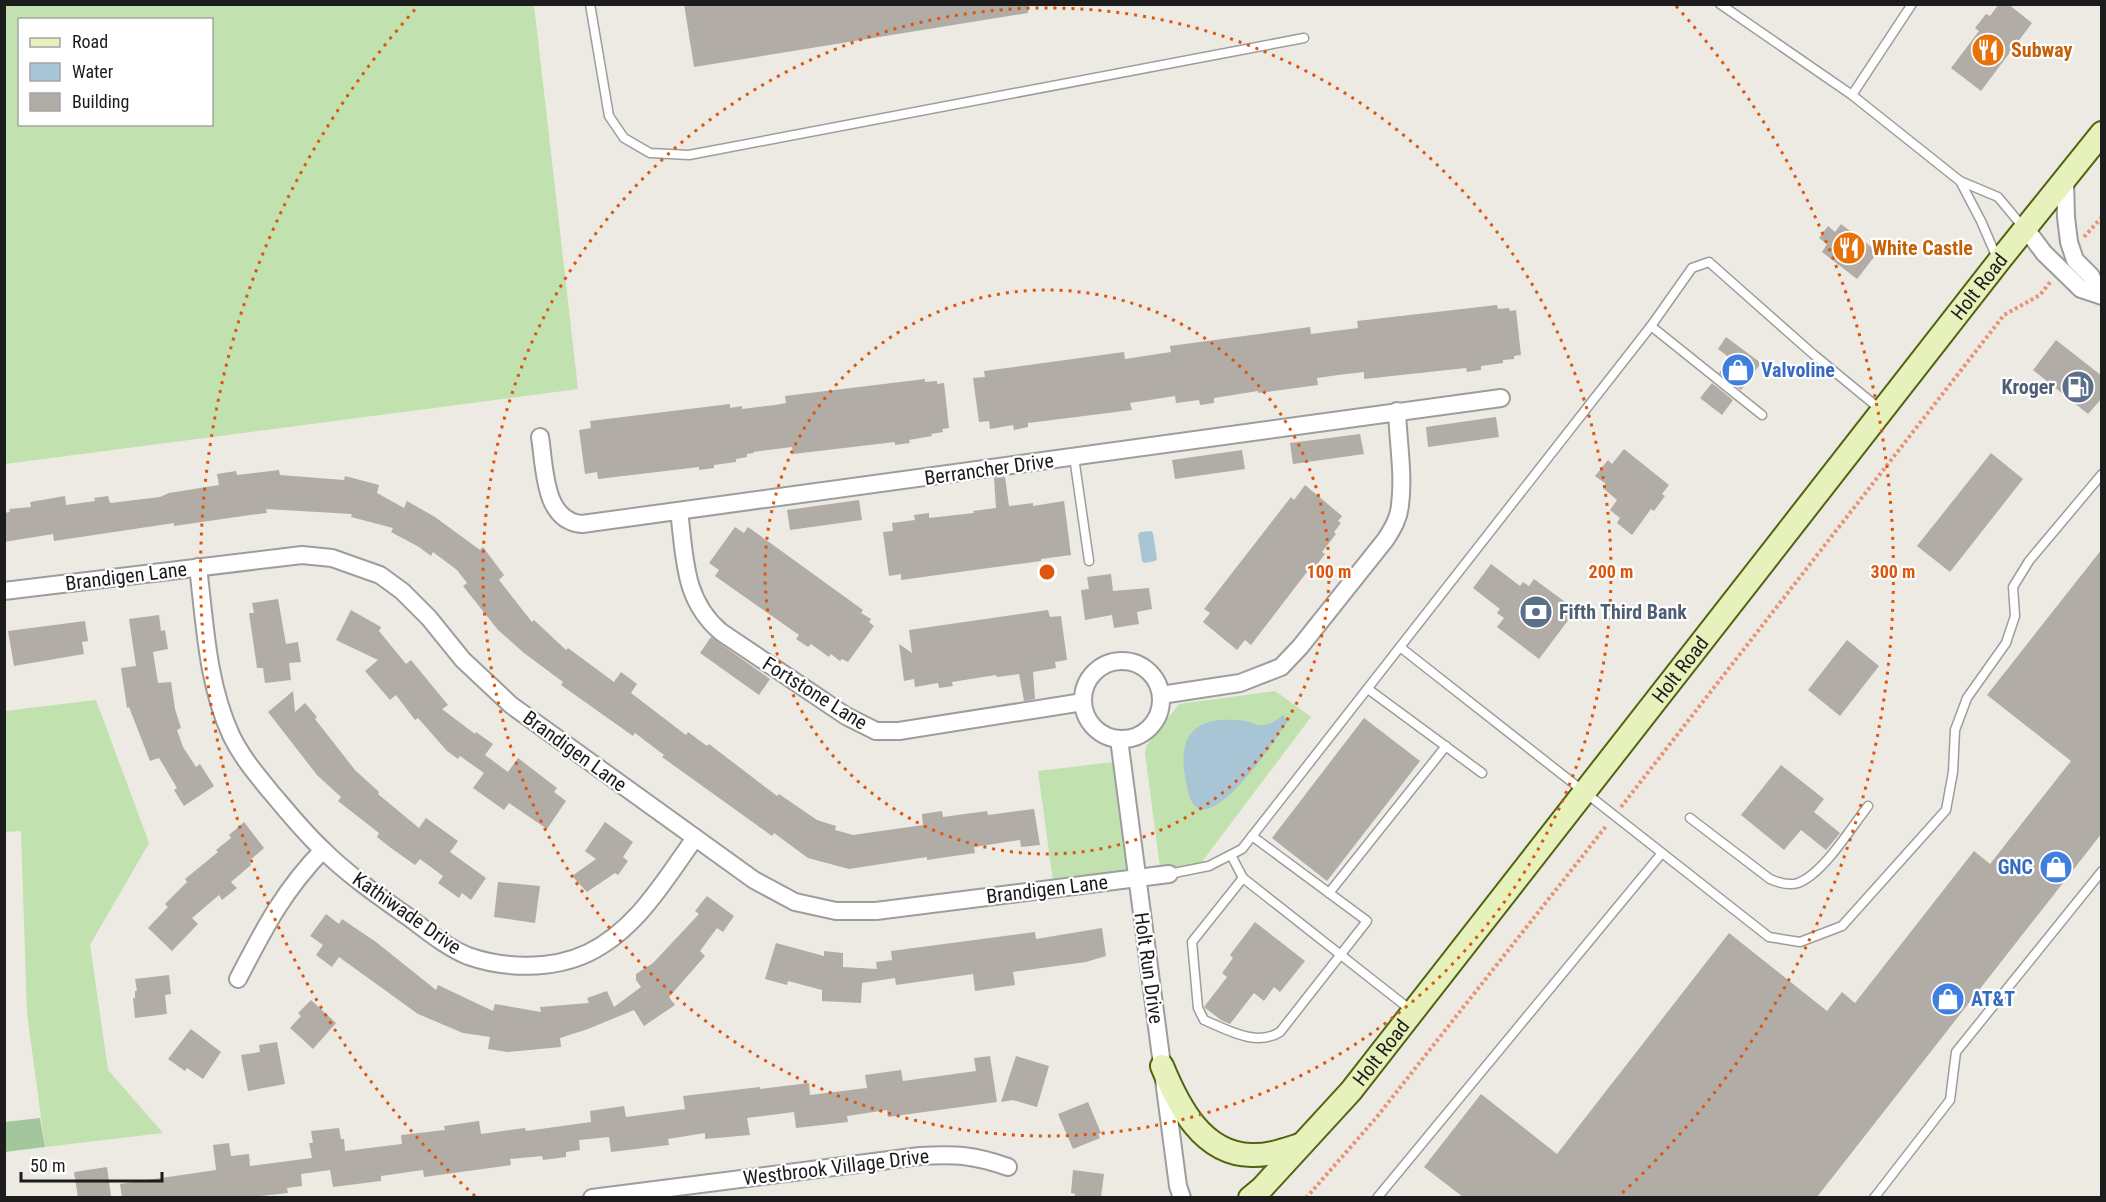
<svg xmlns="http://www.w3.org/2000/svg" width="2106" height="1202" viewBox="0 0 2106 1202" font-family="'Roboto Condensed',sans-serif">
<rect width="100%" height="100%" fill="#eceae3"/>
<g fill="#c1e1ae" fill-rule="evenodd">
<path d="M4 5H534L578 389 5 464ZM20 20H212V124H20Z"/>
<polygon points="1275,691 1311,717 1201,863 1161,875 1145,753 1147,745 1179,704"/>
<polygon points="96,700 149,843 90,945 108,1070 163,1133 45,1147 27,1013 21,831 5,832 5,711"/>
<polygon points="1122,761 1137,878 1054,888 1038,771"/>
</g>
<polygon fill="#a4c69d" points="40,1118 45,1147 5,1152 5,1122"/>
<g fill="#a8c5d5">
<polygon points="1151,531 1153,533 1157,559 1155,561 1144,563 1142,561 1138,535 1140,532"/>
<path d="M1283 715 1288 721C1275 740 1226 815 1200 809 1190 806 1188 791 1186 782 1176 732 1197 715 1246 721 1252 722 1256 726 1263 725 1271 724 1277 720 1283 715Z"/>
</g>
<g fill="#b1aca6">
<polygon points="684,4 1028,4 1028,13 694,67"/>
<polygon points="1999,4 2008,4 2032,23 1981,91 1951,68 1979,31 1975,28 1986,14 1990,16"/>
<polygon points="1841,224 1878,252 1857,279 1822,252 1827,244 1819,238 1828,226 1835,232"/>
<polygon points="1497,305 1498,309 1509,308 1510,311 1516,310 1521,355 1514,356 1514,359 1503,360 1503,363 1481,366 1481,370 1467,372 1466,368 1364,379 1364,372 1338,375 1317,378 1318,385 1258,393 1258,391 1214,398 1214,403 1200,405 1199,400 1176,403 1175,396 1130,403 1132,410 1028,423 1028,427 1014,430 1013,425 990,429 989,421 979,422 973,378 985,377 984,371 1124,352 1125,359 1171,352 1170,346 1310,327 1311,334 1358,328 1357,321"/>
<polygon points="1726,337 1761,363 1741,390 1719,373 1730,358 1718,349"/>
<polygon points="2056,340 2102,376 2102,398 2088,414 2033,370"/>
<polygon points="925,379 925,382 937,381 937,384 944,383 949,428 942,429 943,432 931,434 932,436 909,440 910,443 895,445 895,442 793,454 792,447 753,452 754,453 747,454 747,457 736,459 736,462 714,465 714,468 699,470 699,467 598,479 597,472 585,474 579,430 591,428 590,421 730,404 730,408 742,406 742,409 775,405 786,403 785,396"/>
<polygon points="1712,383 1733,400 1722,415 1700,398"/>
<polygon points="1496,417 1499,437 1428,447 1426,427"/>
<polygon points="1360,434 1364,454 1293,464 1290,443"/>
<polygon points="1624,449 1669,485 1662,494 1665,496 1654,511 1651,509 1632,535 1617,523 1620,518 1610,510 1617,500 1603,488 1606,484 1595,476 1608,460 1612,464"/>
<polygon points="1242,450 1245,469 1175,479 1172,460"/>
<polygon points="1991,453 2023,479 1950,572 1917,546"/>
<polygon points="279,470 280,475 344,480 345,476 379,485 377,493 404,508 407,501 435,517 480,550 483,547 504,575 499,580 532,622 534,620 566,650 568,648 614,682 621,672 637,684 631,693 686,735 688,732 707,746 709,744 777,796 779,794 817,820 836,826 835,830 853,835 923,825 922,814 942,811 943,817 987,811 988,815 1034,809 1040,845 1021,847 1020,840 974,847 975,853 927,860 927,857 849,869 808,858 774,833 772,836 662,757 664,755 635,733 633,736 561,685 563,682 524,653 498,630 463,586 467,583 457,570 433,552 431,556 419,547 391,532 393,528 351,517 352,514 266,509 267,513 250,515 174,526 174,523 54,541 53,534 4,542 4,513 10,512 9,509 31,507 30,502 65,496 66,505 95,501 94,498 108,496 110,503 160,497 169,493 219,485 217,474 236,471 237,475"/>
<polygon points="1005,477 1009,506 1033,503 1033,506 1064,501 1071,555 1041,559 1041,561 901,580 901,574 889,576 883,532 893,531 892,523 915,520 914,515 929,513 929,518 974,513 973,511 996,508 994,478"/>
<polygon points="1305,485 1342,516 1338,521 1341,523 1334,532 1336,534 1322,552 1325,554 1316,566 1313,564 1251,645 1245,640 1237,650 1203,622 1210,613 1204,609 1291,497 1294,500"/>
<polygon points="859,500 862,520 790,530 787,510"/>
<polygon points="735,527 744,533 748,527 863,610 861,613 871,619 869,622 874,626 848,662 842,659 840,661 831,654 829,657 811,644 808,647 796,639 799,635 715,576 719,570 709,563"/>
<polygon points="2102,549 2102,833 1817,1197 1463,1197 1424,1167 1481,1094 1557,1154 1729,933 1827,1011 1842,992 1855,1003 1974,851 1990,864 2071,761 1987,695"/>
<polygon points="1491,564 1520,586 1523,582 1529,586 1534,579 1576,610 1539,659 1497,627 1504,618 1497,613 1500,609 1473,588"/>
<polygon points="1111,574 1113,591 1149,588 1152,609 1137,612 1139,624 1114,628 1112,615 1085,620 1081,590 1089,589 1087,577"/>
<polygon points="278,599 286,644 298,642 301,662 289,663 291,680 265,683 263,668 257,668 249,613 254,613 252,603"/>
<polygon points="351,610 381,627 379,631 406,664 411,660 448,705 442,709 475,734 476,732 493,744 485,755 508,772 518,758 557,788 554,792 566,801 547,829 509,803 504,810 473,788 484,773 460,756 458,759 447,751 418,718 415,720 396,695 390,700 365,671 378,660 336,640"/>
<polygon points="1048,610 1050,617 1061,616 1067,660 1055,662 1056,668 1033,672 1035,699 1024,701 1019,674 997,677 996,675 952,682 953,686 939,688 938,683 915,687 914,679 904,681 899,644 912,653 909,630"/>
<polygon points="159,615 161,631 165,630 168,649 153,652 158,683 171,682 175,709 181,728 177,730 183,747 196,767 200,764 214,786 184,806 174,790 177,788 159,758 150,761 129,707 127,708 121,668 136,666 129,619"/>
<polygon points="85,621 88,641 82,642 84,654 14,666 8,631"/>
<polygon points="711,637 770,679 759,695 700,653"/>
<polygon points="1847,640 1879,666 1840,716 1808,690"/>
<polygon points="293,691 295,712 305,703 317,717 315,719 355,770 379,792 378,794 419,828 426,818 458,841 450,852 486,878 471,900 462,893 459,898 438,883 443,876 420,859 415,865 391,848 377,837 379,833 338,801 341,797 317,775 268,712"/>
<polygon points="1364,718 1420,761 1327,881 1272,838"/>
<polygon points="1781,765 1824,799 1814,812 1840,833 1826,850 1801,830 1784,850 1741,815"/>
<polygon points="244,822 264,848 249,861 251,865 231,882 237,888 222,900 219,895 192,918 198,924 172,951 148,928 168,907 165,904 187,882 185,879 218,852 216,850 231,838 229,835"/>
<polygon points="605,822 633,842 623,857 628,861 618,875 615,873 587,892 572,876 596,859 585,851"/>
<polygon points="498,882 540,886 535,923 494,917"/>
<polygon points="707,896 734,916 723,932 717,928 700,951 705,956 669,997 675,1005 644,1026 634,1010 588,1029 560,1038 561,1047 508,1052 488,1049 490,1037 463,1033 418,1014 339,957 332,967 316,955 323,945 310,936 326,914 339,924 342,919 376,942 436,990 438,985 493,1011 495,1004 541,1012 540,1007 589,1003 587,998 607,991 614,1007 641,987 636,980 636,974 653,963 699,914 695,911"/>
<polygon points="1255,922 1305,961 1280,992 1274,987 1264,1001 1254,993 1230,1024 1221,1020 1204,1007 1227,977 1222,973 1233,958 1230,955"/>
<polygon points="1102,928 1106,956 1086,962 1013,972 1015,985 975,991 973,974 896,985 895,978 862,983 861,1003 822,1001 822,990 788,981 787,985 765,979 776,943 824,956 824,951 843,953 843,967 877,969 876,962 892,960 891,951 1035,932 1036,939"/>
<polygon points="169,975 171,994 165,995 167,1014 135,1018 133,998 135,998 135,991 137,991 135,979"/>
<polygon points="311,1000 336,1023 313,1049 290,1028 301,1016 298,1013"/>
<polygon points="191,1029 221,1052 203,1079 187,1068 185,1071 168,1059"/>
<polygon points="277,1042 285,1084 248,1091 241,1055 260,1052 259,1045"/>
<polygon points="990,1056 997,1102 888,1117 887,1110 847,1116 848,1122 796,1128 794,1112 763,1116 747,1118 750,1135 705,1139 705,1133 668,1139 669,1145 611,1152 609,1137 579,1140 580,1150 566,1152 566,1157 543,1160 542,1156 510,1159 511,1165 424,1177 423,1170 381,1176 381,1181 333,1187 330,1170 301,1174 302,1186 287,1188 288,1193 252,1197 122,1197 120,1184 216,1170 213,1145 229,1143 231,1156 249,1154 250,1166 312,1158 309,1143 313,1143 311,1131 339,1128 341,1139 344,1139 345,1151 402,1144 401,1135 445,1130 444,1126 479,1121 481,1134 525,1128 526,1131 591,1122 590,1111 624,1106 626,1117 685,1109 683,1096 760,1087 760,1089 809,1083 810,1095 867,1088 865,1075 901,1070 903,1081 976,1071 974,1058"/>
<polygon points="1016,1056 1049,1066 1037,1107 1013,1100 1001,1102"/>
<polygon points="1088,1102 1101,1133 1098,1134 1100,1138 1073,1149 1058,1114"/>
<polygon points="107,1167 111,1196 78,1197 74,1172"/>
<polygon points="1073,1170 1104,1174 1101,1197 1075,1197 1075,1194 1071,1193"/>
</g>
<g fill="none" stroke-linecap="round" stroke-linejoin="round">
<g stroke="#9d9d9d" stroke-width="11">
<g id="lane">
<polyline points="590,4 609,116 624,138 650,153 689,155 1304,38"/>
<polyline points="1720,4 1852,95"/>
<polyline points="1912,4 1852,95 1960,181 1998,197 2023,227"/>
<polyline points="1960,181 1981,221 1997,258"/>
<polyline points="1651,326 1762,415"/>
<polyline points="1074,457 1089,561"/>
<polyline points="1400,647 1769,937 1800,942 1842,926 1946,810 1953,772 1955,730 1967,698 2006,643 2015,616 2013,587 2029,561 2102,474"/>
<polyline points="1368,689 1482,773"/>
<path d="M1690 818 1770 879C1779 883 1788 886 1798 883 1823 874 1851 828 1868 806"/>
<path d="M1231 855 1243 878 1192 942 1198 1008 1204 1020C1228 1030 1256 1047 1280 1032L1367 921 1252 836"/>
<polyline points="1169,874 1209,866 1242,849 1651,326 1692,268 1709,262 1813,354 1881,410"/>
<polyline points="1243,878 1412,1011"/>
<polyline points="1329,893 1446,746"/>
<polyline points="1377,1198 1662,853"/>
<polyline points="1874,1198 1950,1100 1956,1052 2102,871"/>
</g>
</g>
<g stroke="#9d9d9d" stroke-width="20">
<g id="street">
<polyline points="2065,181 2066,217 2069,242 2075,260 2091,276 2099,294"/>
<polyline points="2026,229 2044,253 2081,289 2102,296"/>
<path d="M540 437C545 467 543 521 582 524L1501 398"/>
<path d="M679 511C685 557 683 600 721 632L846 716 876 731H899L1083 702"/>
<path d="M198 567C205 623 207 683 231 735 241 756 256 774 270 791 287 811 303 831 322 849 348 875 380 897 411 919 428 932 448 948 468 956 505 969 552 970 588 953 637 929 664 881 695 838"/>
<polyline points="4,591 302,555 332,558 380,575 402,591 429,618 463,660 511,705 754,880 795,902 836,911 876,911 1169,874"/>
<circle cx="1122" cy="700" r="39"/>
<path d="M1161 695 1240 683 1281 667 1300 647 1386 539C1393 528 1399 518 1400 505 1404 475 1398 441 1397 411"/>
<polyline points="1119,739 1178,1186 1182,1198"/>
<path d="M238 979C264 929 283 891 323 850"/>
<path d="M592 1198 920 1156C956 1154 974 1155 1008 1167"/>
</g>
</g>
<g stroke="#516412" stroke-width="26">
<g id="secondary">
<path d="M1162 1066C1178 1105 1202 1154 1251 1155 1268 1156 1284 1150 1300 1145"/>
<path id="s1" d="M1250 1198 1262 1188 1351 1091 1999 261 2102 133"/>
</g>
</g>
<g stroke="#e89278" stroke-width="4" stroke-dasharray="3 3" stroke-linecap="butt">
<polyline points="2084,237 2102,217"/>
<polyline points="1621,807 2004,315 2040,295 2051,281"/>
<polyline points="1306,1198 1376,1118 1607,825"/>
</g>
<use href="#lane" stroke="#fff" stroke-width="8"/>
<use href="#street" stroke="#fff" stroke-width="16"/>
<use href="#secondary" stroke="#e7f1bc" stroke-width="22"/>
</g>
<g fill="none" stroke="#de560d" stroke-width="3" stroke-dasharray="3 6">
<circle cx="1047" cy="572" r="282"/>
<circle cx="1047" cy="572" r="564"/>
<path d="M475 1196A846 846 0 0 1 418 6M1676 6A846 846 0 0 1 1619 1196"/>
</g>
<defs>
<g id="restaurant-disc" transform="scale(1.725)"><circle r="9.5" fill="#e8710a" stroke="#fff"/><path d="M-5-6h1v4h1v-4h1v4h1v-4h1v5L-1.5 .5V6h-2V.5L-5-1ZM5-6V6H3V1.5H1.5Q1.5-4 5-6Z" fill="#fff"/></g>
<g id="shop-disc" transform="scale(1.725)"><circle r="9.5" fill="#3f7fe0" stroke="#fff"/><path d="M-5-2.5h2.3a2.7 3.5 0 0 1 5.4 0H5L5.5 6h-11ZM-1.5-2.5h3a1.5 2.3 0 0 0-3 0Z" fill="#fff"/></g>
<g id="fuel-disc" transform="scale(1.725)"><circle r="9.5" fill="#5c6f8a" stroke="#fff"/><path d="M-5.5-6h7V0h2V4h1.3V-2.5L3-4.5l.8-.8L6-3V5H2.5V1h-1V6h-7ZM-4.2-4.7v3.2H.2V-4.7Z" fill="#fff"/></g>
<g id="bank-disc" transform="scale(1.725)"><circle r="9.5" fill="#5c6f8a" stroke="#fff"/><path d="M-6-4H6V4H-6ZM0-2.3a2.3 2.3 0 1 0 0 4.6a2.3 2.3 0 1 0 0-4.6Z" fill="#fff"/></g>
</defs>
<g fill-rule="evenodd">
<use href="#restaurant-disc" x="1988" y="50"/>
<use href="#restaurant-disc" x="1849" y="248"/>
<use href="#shop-disc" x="1738" y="370"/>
<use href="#fuel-disc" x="2078" y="387"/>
<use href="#bank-disc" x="1536" y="612"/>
<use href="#shop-disc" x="2056" y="867"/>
<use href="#shop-disc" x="1948" y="999"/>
</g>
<g text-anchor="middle" stroke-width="4.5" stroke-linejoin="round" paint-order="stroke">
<g font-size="20" font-weight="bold" fill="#c56008" stroke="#fff" text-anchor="start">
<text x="2011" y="57">Subway</text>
<text x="1872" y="255">White Castle</text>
</g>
<g font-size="20" fill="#1c1c1c" stroke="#fff">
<text dy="7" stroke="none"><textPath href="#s1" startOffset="1168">Holt Road</textPath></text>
<text transform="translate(989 469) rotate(-8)" y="7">Berrancher Drive</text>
<text transform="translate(126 576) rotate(-7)" y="7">Brandigen Lane</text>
<text dy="7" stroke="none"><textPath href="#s1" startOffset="682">Holt Road</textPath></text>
<text transform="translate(815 693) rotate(32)" y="7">Fortstone Lane</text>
<text transform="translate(575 751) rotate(36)" y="7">Brandigen Lane</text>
<text transform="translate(1047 889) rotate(-7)" y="7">Brandigen Lane</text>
<text transform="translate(407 913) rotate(35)" y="7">Kathiwade Drive</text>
<text transform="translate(1149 968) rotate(82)" y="7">Holt Run Drive</text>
<text dy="7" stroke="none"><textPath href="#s1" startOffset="196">Holt Road</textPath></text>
<text transform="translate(836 1167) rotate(-7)" y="7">Westbrook Village Drive</text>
</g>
<g font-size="20" font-weight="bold" fill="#366cbe" stroke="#fff" text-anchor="start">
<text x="1761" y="377">Valvoline</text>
<text x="2033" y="874" text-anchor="end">GNC</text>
<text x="1971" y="1006">AT&amp;T</text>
</g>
<g font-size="20" font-weight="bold" fill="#4e5e75" stroke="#fff" text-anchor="end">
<text x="2055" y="394">Kroger</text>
<text x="1559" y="619" text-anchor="start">Fifth Third Bank</text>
</g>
</g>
<circle cx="1047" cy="572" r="9" fill="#de560d" stroke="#fff" stroke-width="3"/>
<g font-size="18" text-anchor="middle" font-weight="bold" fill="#de560d" stroke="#fff" stroke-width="4.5" stroke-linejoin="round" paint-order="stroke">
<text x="1329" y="578">100 m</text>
<text x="1611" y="578">200 m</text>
<text x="1893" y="578">300 m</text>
</g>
<rect width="2106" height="1202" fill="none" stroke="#1c1c1c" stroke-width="12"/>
<rect x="18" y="18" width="195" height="108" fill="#ffffff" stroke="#a4a4a4" stroke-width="1.5"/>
<rect x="30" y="38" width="30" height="9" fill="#e7f1bc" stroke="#a4a4a4" stroke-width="1.5"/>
<text x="72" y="48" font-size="18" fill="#1c1c1c">Road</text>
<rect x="30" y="63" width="30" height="18" fill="#a8c5d5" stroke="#a4a4a4" stroke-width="1.5"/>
<text x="72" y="78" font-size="18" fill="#1c1c1c">Water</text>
<rect x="30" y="93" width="30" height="18" fill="#b1aca6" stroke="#a4a4a4" stroke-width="1.5"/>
<text x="72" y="108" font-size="18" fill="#1c1c1c">Building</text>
<path d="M21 1172v9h141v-9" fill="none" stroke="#1c1c1c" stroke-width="3"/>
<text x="30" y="1172" font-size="18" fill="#1c1c1c" stroke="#ffffff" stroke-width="4.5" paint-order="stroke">50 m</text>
</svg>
